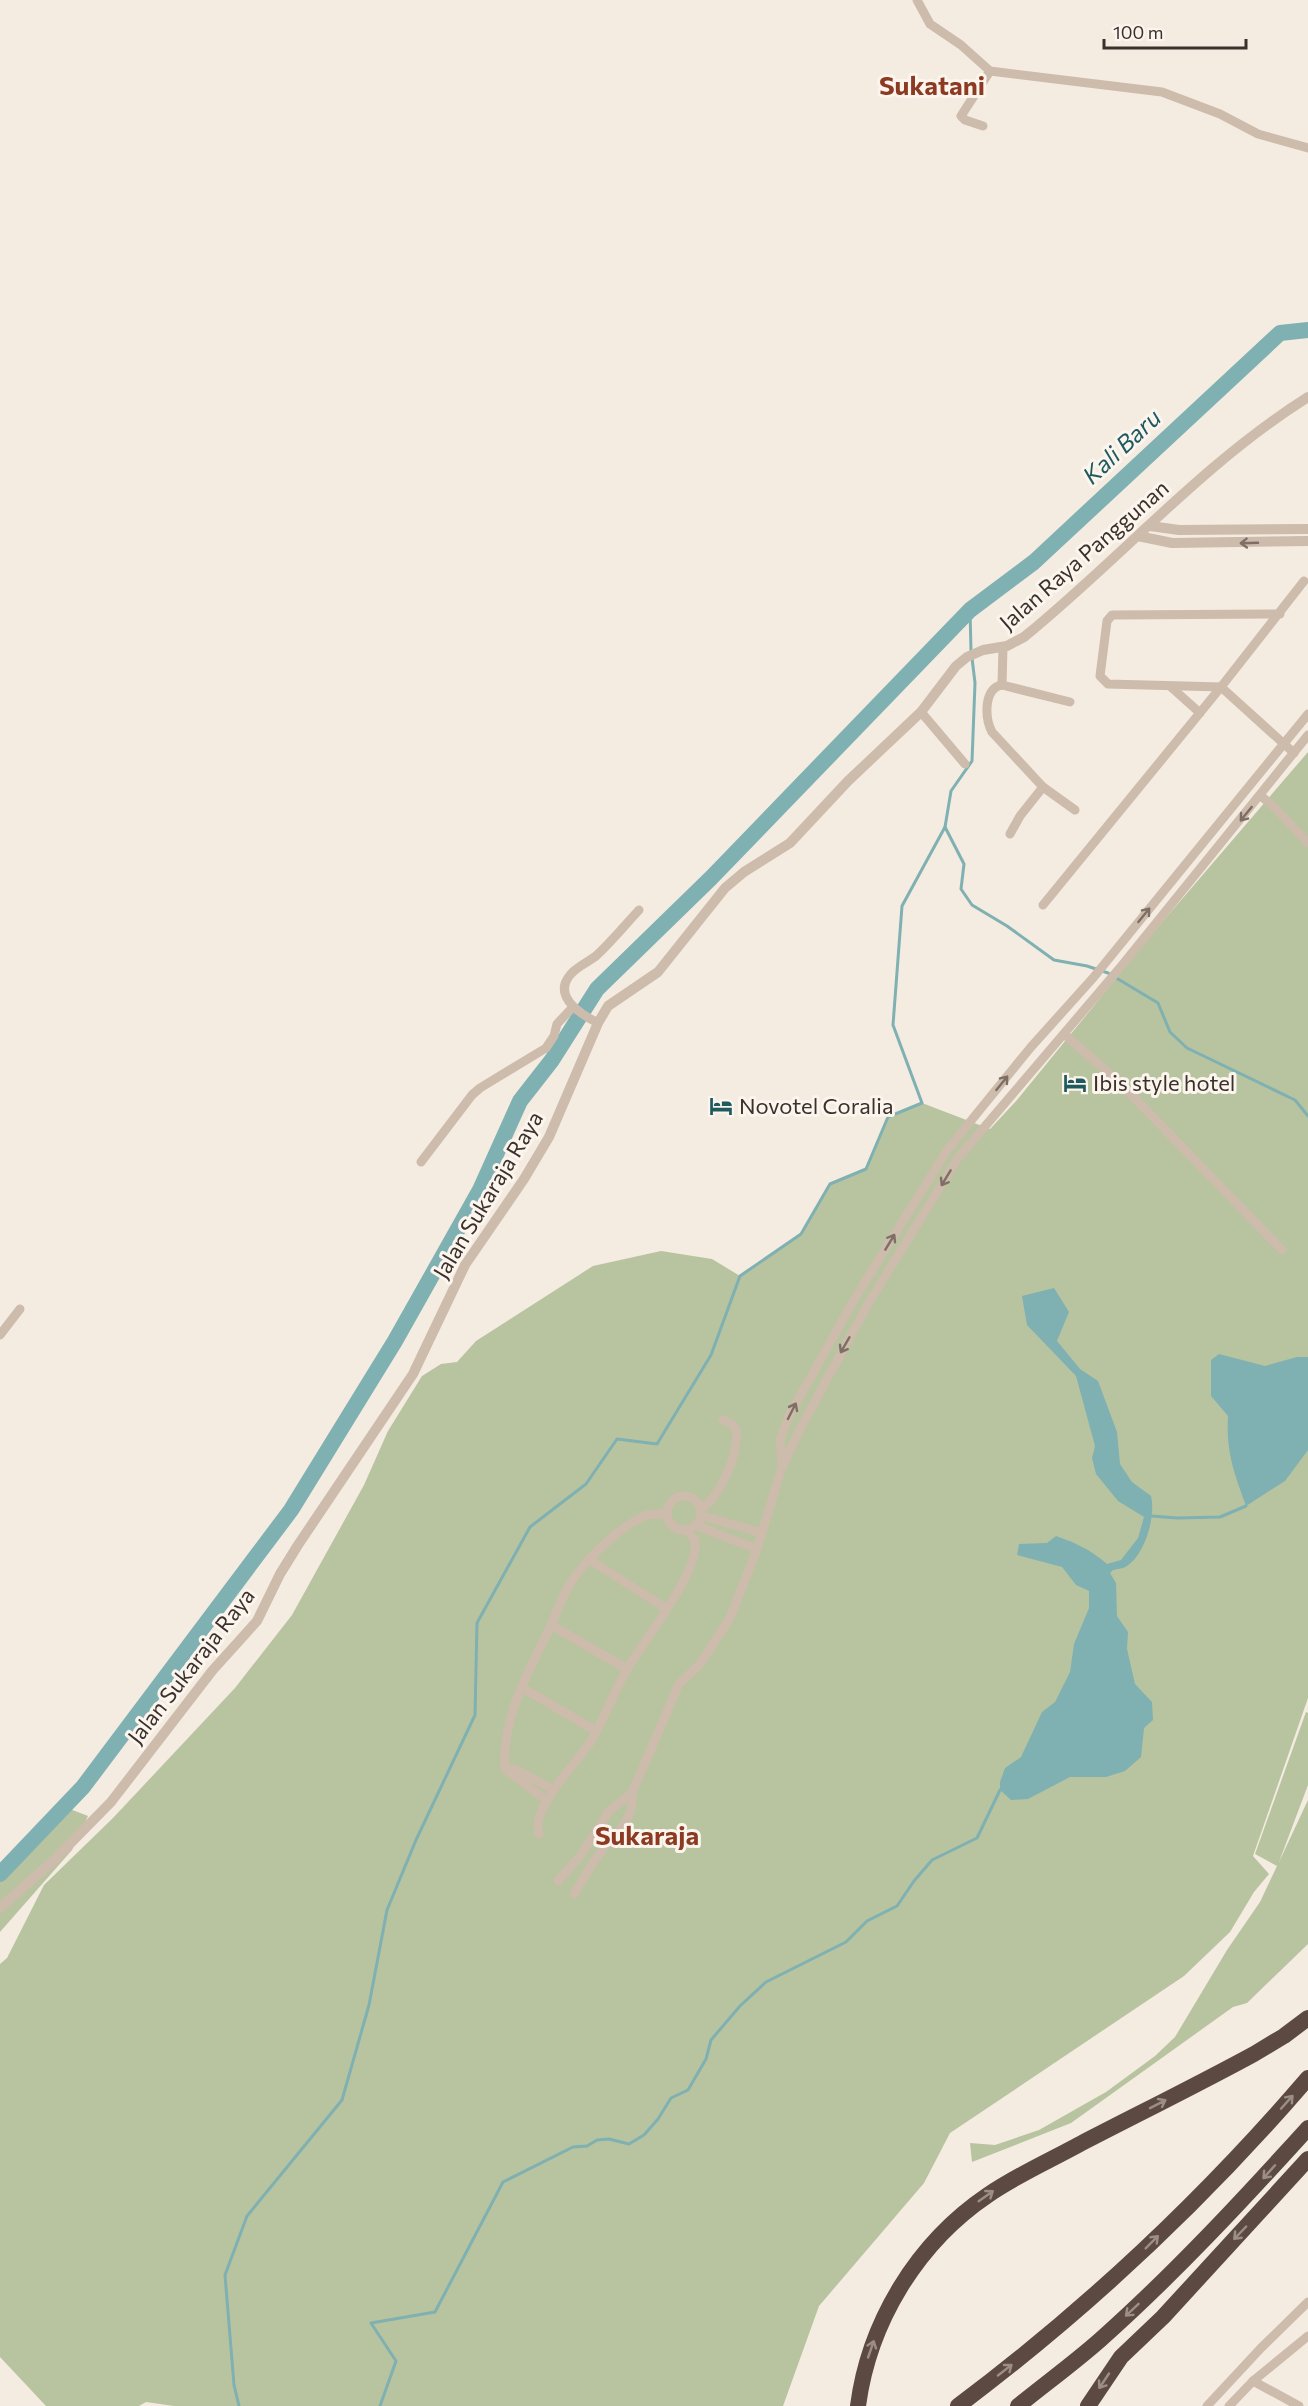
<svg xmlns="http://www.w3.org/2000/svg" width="1308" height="2406" viewBox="0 0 1308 2406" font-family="Commissioner,sans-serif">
<rect width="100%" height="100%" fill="#f4ebe1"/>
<g fill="#b8c4a0">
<polygon points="1308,752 1308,1698 1253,1856 1269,1874 1254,1892 1230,1932 1184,1976 950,2133 924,2183 819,2306 783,2406 174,2406 146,2402 139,2406 46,2406 0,2357 0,1964 7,1958 44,1885 113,1818 235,1688 292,1615 364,1485 388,1431 422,1376 441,1364 457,1362 476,1341 593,1266 661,1251 712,1259 740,1276 801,1234 830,1184 866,1169 888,1117 922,1103 990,1129 1017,1100 1158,927"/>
<polygon points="1306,1712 1308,1713 1308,1785 1279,1862 1308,1800 1308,1944 1247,2003 1233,2007 1071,2123 972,2162 970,2143 995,2145 1039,2130 1106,2092 1155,2056 1175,2037 1227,1950 1260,1902 1277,1866 1255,1854"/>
<polygon points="70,1809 88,1816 72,1850 0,1932 0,1881"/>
</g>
<g fill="#7fb0b2">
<path d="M1054 1288 1069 1312 1057 1341 1080 1369 1098 1381 1117 1432 1120 1464 1132 1482 1151 1496C1156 1517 1145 1554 1127 1566 1123 1569 1116 1569 1113 1570L1110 1573 1116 1583 1117 1616 1128 1632 1127 1649 1135 1684 1152 1702 1153 1720 1144 1728 1141 1757 1125 1771 1106 1777H1070L1028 1799 1011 1800 1000 1790V1782L1005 1768 1021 1757 1042 1712 1055 1702 1070 1672 1074 1644 1089 1608V1591L1076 1585 1062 1567 1017 1555 1019 1544 1047 1543 1056 1536C1076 1543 1091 1550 1107 1564L1121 1560 1138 1538 1144 1517 1118 1501 1096 1474 1092 1458 1095 1446 1076 1376 1027 1325 1022 1296Z"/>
<path d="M1219 1354 1265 1366 1297 1357H1308V1450L1285 1481 1246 1506C1234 1472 1226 1453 1228 1416L1211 1396V1360Z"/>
</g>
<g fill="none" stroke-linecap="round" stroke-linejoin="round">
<g stroke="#7fb0b2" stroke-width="3">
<polyline points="970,610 971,651"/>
<polyline points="972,658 975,683 972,761 951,791 945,827 964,864 961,889 972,905 1007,926 1054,960 1087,966 1108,973 1158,1003 1170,1032 1187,1048 1295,1100 1308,1116"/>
<polyline points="1152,1516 1177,1518 1220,1517 1246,1506"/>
<polyline points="239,2406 234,2385 225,2275 247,2216 342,2100 369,2005 387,1910 416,1840 475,1715 477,1623 530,1527 586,1484 617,1439 657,1444 711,1355 740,1276 801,1234 830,1184 866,1169 888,1117 922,1103 893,1025 902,906 945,827"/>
<polyline points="380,2406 396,2361 371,2323 435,2312 503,2182 573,2147 587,2146 597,2140 609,2139 629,2144 644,2135 658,2119 671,2098 688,2090 706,2059 711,2040 740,2006 766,1982 846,1942 867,1921 897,1906 914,1881 932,1860 977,1838 1000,1790"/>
</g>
<polyline stroke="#7fb0b2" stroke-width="16" points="0,1874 83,1787 291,1510 395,1341 480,1190 520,1101 552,1060 597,989 711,878 970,610 1034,562 1280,333 1308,330"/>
<g stroke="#cdbbac" stroke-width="9">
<polyline points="917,0 930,24 961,45 990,71 1162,92 1220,114 1258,134 1308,148"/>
<polyline points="983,126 965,120 961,116 990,71"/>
<polyline points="1280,614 1112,615 1107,621 1100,676 1108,684 1221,687 1294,753"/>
<polyline points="1002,685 1003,647"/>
<polyline points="1171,687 1200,713"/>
<path d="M1070 702 1002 685C983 688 985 719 992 732L1043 787 1075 810"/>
<polyline points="921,712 965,764"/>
<polyline points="1261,796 1275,808 1308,843"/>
<polyline points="1010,834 1020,816 1043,787"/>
<polyline points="1043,905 1221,687 1304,581"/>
<path d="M598 1023C582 1015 552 997 570 975 577 966 589 962 597 955 612 941 625 925 639 910"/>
<polyline points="1064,1034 1120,1083 1282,1250"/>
<polyline points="421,1162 472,1095 480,1088 546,1048 554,1036 557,1024 572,1008"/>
<polyline points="0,1335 20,1309"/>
<polyline points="782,1464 780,1439 790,1414 855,1298 948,1149 1031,1047 1093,978 1308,714"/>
<circle cx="684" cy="1513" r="17"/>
<path d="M700 1510C721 1496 739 1454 736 1429L732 1424 723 1420"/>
<polyline points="700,1515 762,1533"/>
<polyline points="695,1525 757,1549"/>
<polyline points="590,1560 667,1609"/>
<polyline points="551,1625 627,1669"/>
<polyline points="521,1687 596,1731"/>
<polyline points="505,1767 517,1770 554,1790"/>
<path d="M546 1800 505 1769C501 1723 526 1675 547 1634 555 1618 560 1600 570 1584 585 1560 618 1528 644 1516 651 1513 659 1514 667 1514"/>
<path d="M539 1834C530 1808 577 1763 591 1741 604 1719 613 1694 626 1671 642 1642 701 1571 695 1540L686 1530"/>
<polyline points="558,1881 581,1855 609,1811 632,1793 679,1684 700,1664 730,1618 757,1549 782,1467 801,1427 868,1304 958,1158 1119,969 1308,735"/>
<path d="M574 1894C583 1880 590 1866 600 1853 615 1833 635 1821 632 1793"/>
<polyline points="1253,2381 1299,2406"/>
<polyline points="1207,2406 1261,2348 1308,2302"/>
<polyline points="1229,2406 1253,2381 1308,2336"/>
</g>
<g stroke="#cdbbac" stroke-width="10">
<polyline points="1150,526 1179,530 1308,529"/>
<polyline points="1138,536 1172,543 1308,541"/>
<path d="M0 1908 55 1859 111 1802 212 1671 257 1621 280 1574 298 1545 413 1374 465 1265 524 1179 549 1137 598 1023 608 1006 658 972 725 888 744 872 790 843 848 781 921 712 956 666 967 657 983 650 1007 646 1024 637C1120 559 1203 463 1308 397"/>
</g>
<g stroke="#5c4a42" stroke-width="16">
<path d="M858 2406C869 2322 917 2243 988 2195 1017 2175 1049 2161 1080 2144 1138 2114 1197 2085 1254 2054L1284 2036 1308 2018"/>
<path d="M958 2406C1086 2310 1204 2199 1308 2078"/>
<path d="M1018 2406C1045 2384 1074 2363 1100 2340 1174 2274 1241 2202 1308 2128"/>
<polyline points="1088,2406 1121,2357 1163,2317 1308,2159"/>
</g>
</g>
<defs><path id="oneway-shaft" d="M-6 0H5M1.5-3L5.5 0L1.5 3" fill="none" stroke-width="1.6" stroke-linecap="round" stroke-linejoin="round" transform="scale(1.5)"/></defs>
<g stroke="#7d6f65">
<use href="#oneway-shaft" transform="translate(1249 543) rotate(178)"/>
<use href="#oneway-shaft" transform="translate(1246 814) rotate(129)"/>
<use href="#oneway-shaft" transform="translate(1144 915) rotate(-51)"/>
<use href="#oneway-shaft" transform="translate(1002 1083) rotate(-51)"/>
<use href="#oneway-shaft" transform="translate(946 1178) rotate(121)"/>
<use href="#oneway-shaft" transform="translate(890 1242) rotate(-59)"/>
<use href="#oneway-shaft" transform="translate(845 1345) rotate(120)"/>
<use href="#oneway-shaft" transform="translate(792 1411) rotate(-63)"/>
</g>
<g stroke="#9c8e87">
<use href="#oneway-shaft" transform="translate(1287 2102) rotate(-48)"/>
<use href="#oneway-shaft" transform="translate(1158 2104) rotate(-27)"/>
<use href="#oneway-shaft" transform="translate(1269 2172) rotate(132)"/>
<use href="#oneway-shaft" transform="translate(986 2196) rotate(-35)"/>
<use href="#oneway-shaft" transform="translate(1240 2233) rotate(134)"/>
<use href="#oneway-shaft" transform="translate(1152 2242) rotate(-45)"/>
<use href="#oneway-shaft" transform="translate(1132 2310) rotate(137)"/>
<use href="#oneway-shaft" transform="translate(871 2349) rotate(-71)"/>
<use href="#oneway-shaft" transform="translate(1005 2370) rotate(-38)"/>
<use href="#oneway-shaft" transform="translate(1104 2381) rotate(124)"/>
</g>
<defs>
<g id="hotel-bare" transform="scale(1.8)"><path d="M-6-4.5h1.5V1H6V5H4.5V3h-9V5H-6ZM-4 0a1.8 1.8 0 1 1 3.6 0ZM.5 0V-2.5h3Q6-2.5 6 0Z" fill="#1f5a5e" stroke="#fbf5ee" stroke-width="2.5" paint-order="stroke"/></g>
</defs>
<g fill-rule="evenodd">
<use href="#hotel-bare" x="1075" y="1083"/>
<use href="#hotel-bare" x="721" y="1106"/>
</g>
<g text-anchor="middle" stroke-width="6" stroke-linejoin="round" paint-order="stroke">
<g font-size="22" fill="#3b302b" stroke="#fbf5ee">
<text transform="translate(1084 555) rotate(-41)" y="8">Jalan Raya Panggunan</text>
<text transform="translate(488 1195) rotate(-59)" y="8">Jalan Sukaraja Raya</text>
<text transform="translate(191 1666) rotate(-52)" y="8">Jalan Sukaraja Raya</text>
</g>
<g font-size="22" fill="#3b302b" stroke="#fbf5ee" text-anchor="start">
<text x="1093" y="1091">Ibis style hotel</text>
<text x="739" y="1114">Novotel Coralia</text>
</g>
<g font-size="24" font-style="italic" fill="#1f5a5e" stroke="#fbf5ee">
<text transform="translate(1122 447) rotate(-43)" y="8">Kali Baru</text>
</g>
<g font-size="26" font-weight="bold" fill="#8c3b22" stroke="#fbf5ee">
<text x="932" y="95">Sukatani</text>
<text x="647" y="1845">Sukaraja</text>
</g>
</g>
<path d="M1104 39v9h142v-9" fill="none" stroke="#3b302b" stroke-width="3"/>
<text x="1113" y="39" font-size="18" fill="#3b302b" stroke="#fbf5ee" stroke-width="4.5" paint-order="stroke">100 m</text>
</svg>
